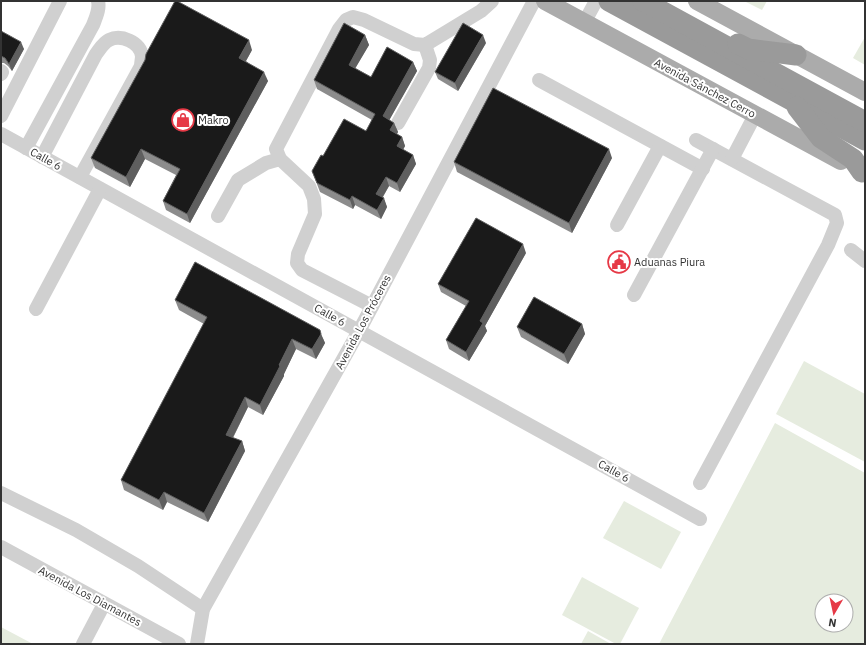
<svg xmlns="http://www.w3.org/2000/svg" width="866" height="645" viewBox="0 0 866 645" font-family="'IBM Plex Sans',sans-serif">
<rect width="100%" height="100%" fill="#fff"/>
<g fill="#e6ecdf" fill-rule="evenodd">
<polygon points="744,1 767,1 762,10"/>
<polygon points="865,37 865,65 853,58"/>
<polygon points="804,361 865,394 865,462 776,414"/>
<path d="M775 423 865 473V644H659ZM822 601H846V625H822Z"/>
<polygon points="624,501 681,532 661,569 603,538"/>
<polygon points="582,577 639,608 620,644 616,644 562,615"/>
<polygon points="1,627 33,644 1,644"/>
<polygon points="588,631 611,644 581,644"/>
</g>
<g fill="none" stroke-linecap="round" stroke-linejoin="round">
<g stroke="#d0d0d0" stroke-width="14">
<polyline points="584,23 596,1"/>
<polyline points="1,71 2,72 1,74"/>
<polyline points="539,80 703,169"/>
<polyline points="1,116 60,1"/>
<polyline points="398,123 429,68 430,60 425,45"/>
<polyline points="1,134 700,519"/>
<polyline points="696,140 835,215 837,223 828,245 700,483"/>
<path d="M26 148 93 25C96 17 100 9 98 1"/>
<path d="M42 157 96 54C100 49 103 43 109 40 121 34 140 42 142 56 142 59 141 63 141 66L80 177"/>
<polyline points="732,159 755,115"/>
<polyline points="218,216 238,180 266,163 280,159"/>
<polyline points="617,225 660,146"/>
<polyline points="851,250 865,261"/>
<polyline points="634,295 713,149"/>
<polyline points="372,306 302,270 297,263 298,254 315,214 314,199 309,186 280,159 276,149 339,29 346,20 353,17 364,20 414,44 425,45 481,11 492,1"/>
<polyline points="36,309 100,189"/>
<polyline points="1,493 76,530 138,566 203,609"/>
<polyline points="1,547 179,644"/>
<polyline points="83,644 104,604"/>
<polyline points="197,644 203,609 359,331 534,1"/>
</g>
<g stroke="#ababab" stroke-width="18">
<polyline points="545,1 841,161"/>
<polyline points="697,1 865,92"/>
</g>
<g stroke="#9a9a9a" stroke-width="21">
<polyline points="609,1 865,140"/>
<polyline points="643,1 865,122"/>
<polyline points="738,44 748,49 796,55"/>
<polyline points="797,107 821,138 853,159 862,172"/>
</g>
</g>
<g fill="#8c8c8c">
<polygon points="1,31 24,49 12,71 8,66 4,63 1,63"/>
<polygon points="365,35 369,45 355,68 371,77 413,62 417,71 389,120 394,123 398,132 397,134 402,137 405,146 403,150 413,155 416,164 400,192 389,186 383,197 387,207 381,219 355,205 353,209 320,192 312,171 323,156 366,131 372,120 317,89 314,80"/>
<polygon points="486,43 458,91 438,79 435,72"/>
<polygon points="252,50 246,61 268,81 190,223 166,210 163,201 176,175 145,159 130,187 95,168 91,158"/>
<polygon points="612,158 572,233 457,172 454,162"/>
<polygon points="526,253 485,326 487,331 469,361 449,349 446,340 466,306 441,292 438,284"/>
<polygon points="175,300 321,334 325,343 316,359 296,349 284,374 284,376 263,415 248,407 233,438 242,441 245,451 208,522 167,502 163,510 124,490 121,480 204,324 179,310"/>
<polygon points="582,324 585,334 568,364 521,337 517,327"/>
</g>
<g fill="#5f5f5f">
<polygon points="365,35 369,45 352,74 349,65"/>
<polygon points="483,35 486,43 458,91 455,83"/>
<polygon points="249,40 252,50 242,68 239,58"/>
<polygon points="21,42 24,49 12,71 9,64"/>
<polygon points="413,62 417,71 386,126 383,116"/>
<polygon points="264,72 268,81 190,223 187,214"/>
<polygon points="394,123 398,132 393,140 390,130"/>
<polygon points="402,137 405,146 400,155 397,146"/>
<polygon points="141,149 145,159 130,187 126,177"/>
<polygon points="609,149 612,158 572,233 569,223"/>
<polygon points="413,155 416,164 400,192 397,183"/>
<polygon points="386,177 389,186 379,203 376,194"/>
<polygon points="352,196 355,205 353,209 350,200"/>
<polygon points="384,198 387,207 381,219 377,210"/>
<polygon points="523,244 526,253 485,326 487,331 469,361 466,352 480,321"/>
<polygon points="582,324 585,334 568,364 564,354"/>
<polygon points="321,334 325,343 316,359 312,349"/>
<polygon points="292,339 296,349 284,374 284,376 263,415 260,405"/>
<polygon points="245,397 248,407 229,445 226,435"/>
<polygon points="242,441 245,451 208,522 204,513"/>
<polygon points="164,492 167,502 163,510 159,500"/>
</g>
<g fill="#1a1a1a" stroke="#5f5f5f">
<polygon points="175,1 177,1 249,40 239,58 264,72 187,214 163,201 180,169 141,149 126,177 91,158 145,60 146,54"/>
<polygon points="344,23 365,35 349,65 371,77 387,47 413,62 383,116 394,123 390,130 402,137 397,146 413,155 397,183 386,177 376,194 384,198 377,210 352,196 350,200 317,183 312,171 321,155 323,156 344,119 366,131 375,114 314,80"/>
<polygon points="463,23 483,35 455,83 435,72"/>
<polygon points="1,31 21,42 9,64 5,58 1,56"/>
<polygon points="493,88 609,149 569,223 454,162"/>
<polygon points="476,218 523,244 480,321 483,323 466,352 446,340 469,301 438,284"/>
<polygon points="195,262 320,330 321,334 312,349 292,339 279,365 280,366 260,405 245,397 226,435 242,441 204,513 164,492 159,500 121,480 207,317 175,300"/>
<polygon points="534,297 582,324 564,354 517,327"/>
</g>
<defs>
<g id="shop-ring" transform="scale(1.15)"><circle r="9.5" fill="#fff" stroke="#e63946" stroke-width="1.5"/><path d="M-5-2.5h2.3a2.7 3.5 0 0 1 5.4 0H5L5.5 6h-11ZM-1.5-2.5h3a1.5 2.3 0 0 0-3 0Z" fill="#e63946"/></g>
<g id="civic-ring" transform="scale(1.15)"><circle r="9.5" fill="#fff" stroke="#e63946" stroke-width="1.5"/><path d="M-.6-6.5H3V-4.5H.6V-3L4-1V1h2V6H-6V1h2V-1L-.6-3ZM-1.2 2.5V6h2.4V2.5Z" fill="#e63946"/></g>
</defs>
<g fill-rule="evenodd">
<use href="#shop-ring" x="183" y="120"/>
<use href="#civic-ring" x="619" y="262"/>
</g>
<g text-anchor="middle" stroke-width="4" stroke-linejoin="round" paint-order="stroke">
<g font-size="11" fill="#333" stroke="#fff">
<text transform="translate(705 88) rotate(28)" y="4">Avenida Sánchez Cerro</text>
<text transform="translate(46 159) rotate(29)" y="4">Calle 6</text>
<text transform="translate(330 315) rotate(29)" y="4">Calle 6</text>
<text transform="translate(363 322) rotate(-62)" y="4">Avenida Los Próceres</text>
<text transform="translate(614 471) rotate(29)" y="4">Calle 6</text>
<text transform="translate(90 596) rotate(28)" y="4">Avenida Los Diamantes</text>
</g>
<g font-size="11" fill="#333" stroke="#fff" text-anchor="start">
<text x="198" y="124">Makro</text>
<text x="634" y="266">Aduanas Piura</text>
</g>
</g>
<rect width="866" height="645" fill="none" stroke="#333333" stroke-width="4"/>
<g transform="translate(834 613) rotate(189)"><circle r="19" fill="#ffffff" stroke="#adadad"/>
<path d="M0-3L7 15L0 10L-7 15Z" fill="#e63946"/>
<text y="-6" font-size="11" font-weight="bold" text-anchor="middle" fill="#333333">N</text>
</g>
</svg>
